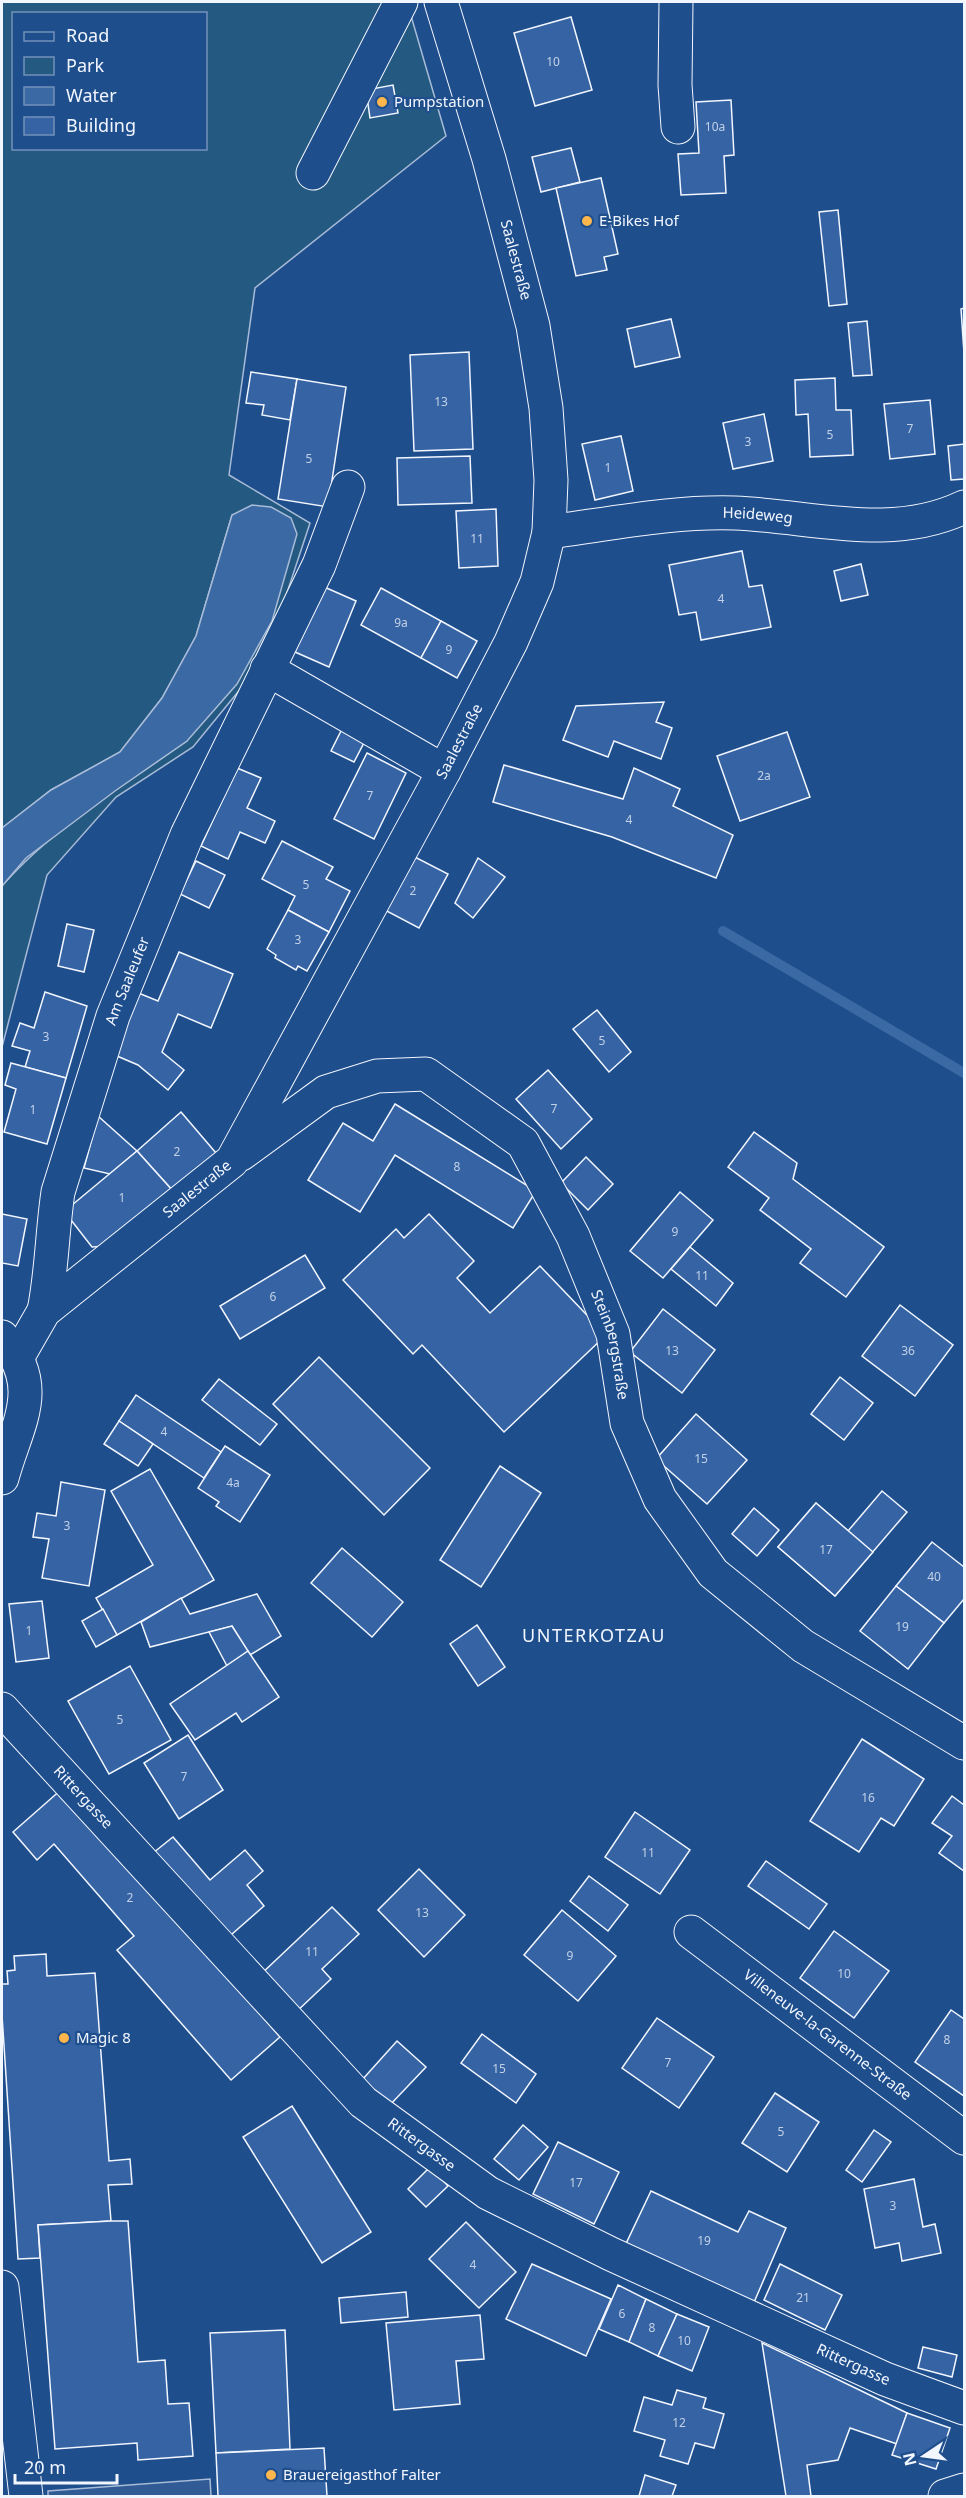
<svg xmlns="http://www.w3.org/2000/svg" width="966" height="2498" viewBox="0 0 966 2498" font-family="'Noto Sans',sans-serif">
<rect width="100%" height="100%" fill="#1f4e8c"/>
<path fill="#245a82" stroke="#a8bbd7" stroke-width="1.5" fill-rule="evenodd" d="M2 2H407L446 136 255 288 229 475 310 523 277 623 242 687 193 747 116 797 47 875 2 1047V886C53 828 123 785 187 741L232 515 196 636 162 698 120 752 51 790 2 828ZM14 14H206V148H14Z"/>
<polygon fill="#305b95" stroke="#a8bbd7" stroke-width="1.5" points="210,2479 211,2496 48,2496 48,2491"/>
<polygon fill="#3b69a3" stroke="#a8bbd7" stroke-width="1.5" points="252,505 271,507 291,518 297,534 272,621 237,684 187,741 115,791 26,858 2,886 2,828 51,790 120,752 162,698 196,636 232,515"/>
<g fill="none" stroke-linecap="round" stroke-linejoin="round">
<polyline stroke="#3b69a3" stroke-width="10" points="723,931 964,1073"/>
</g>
<g fill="#3563a3" stroke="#f2f6ff" stroke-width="1.5">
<polygon points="571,17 592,90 535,106 514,33"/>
<polygon points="393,85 398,113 370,118 366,90"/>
<polygon points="731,100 734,155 724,156 726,193 681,195 678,154 699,153 696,102"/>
<polygon points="571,148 580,182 541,192 532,157"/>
<polygon points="601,178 618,254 604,257 607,270 576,276 556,188"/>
<polygon points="838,210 847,304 829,306 819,212"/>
<polygon points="964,308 964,353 961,309"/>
<polygon points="671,319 680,357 635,367 627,329"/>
<polygon points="867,321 872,375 853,376 848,323"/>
<polygon points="469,352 473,449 414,451 410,355"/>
<polygon points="251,372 297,379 290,420 262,415 264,405 246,403"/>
<polygon points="835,378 836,410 851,410 853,455 810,457 808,414 796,415 795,380"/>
<polygon points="297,379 346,387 328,507 278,499"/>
<polygon points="930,400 935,454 890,459 884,404"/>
<polygon points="764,414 773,461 733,469 723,423"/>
<polygon points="621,436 633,491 595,500 582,444"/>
<polygon points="964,444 964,479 951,480 948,446"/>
<polygon points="470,456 472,503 398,505 397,458"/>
<polygon points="496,509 498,566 459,568 456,511"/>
<polygon points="742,551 749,587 762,585 771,627 701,640 696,612 679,615 669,565"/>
<polygon points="861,564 868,595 841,601 834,571"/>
<polygon points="322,586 356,601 329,667 295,652"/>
<polygon points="381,588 441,621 421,658 361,625"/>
<polygon points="441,621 477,641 457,678 421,658"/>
<polygon points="664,702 656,722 672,728 661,759 614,741 608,757 563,740 576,706"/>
<polygon points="345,723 368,735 354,762 331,751"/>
<polygon points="787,732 810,797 740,821 717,756"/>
<polygon points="367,753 406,773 374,839 334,819"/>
<polygon points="504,765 623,799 634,768 680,789 673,806 733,835 716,878 612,837 493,802"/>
<polygon points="237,768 261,778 247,808 275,821 265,843 240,832 228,859 201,846"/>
<polygon points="282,841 333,867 326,879 350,891 329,932 288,910 295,896 262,879"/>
<polygon points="407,853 448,874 419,928 379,907"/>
<polygon points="478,858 505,877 473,918 455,903"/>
<polygon points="196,861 225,875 209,908 180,894"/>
<polygon points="288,910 329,932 307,971 298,966 296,970 275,958 276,955 267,949"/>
<polygon points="67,924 94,930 84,972 58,966"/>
<polygon points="179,952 233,974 211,1028 178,1014 162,1052 184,1070 168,1090 138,1065 110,1053 136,992 158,1001"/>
<polygon points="45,992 87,1006 66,1078 25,1067 30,1051 12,1046 20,1023 34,1028"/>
<polygon points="597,1010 631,1052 609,1072 573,1029"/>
<polygon points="11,1063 66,1078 47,1144 4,1132 16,1089 5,1085"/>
<polygon points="548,1070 592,1119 561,1149 516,1099"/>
<polygon points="395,1104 536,1191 513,1228 395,1155 360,1212 308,1180 343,1123 373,1141"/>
<polygon points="181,1112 216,1153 173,1191 137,1151"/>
<polygon points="98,1116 137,1151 110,1174 84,1168"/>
<polygon points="754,1132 797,1163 793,1179 884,1247 846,1297 800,1263 811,1249 760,1210 769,1198 728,1167"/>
<polygon points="137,1151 173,1191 108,1246 92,1247 71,1220 72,1205"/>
<polygon points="586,1157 613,1184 588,1210 561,1183"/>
<polygon points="680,1192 713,1220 663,1278 630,1251"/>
<polygon points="2,1214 27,1219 18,1266 2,1263"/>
<polygon points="429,1214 474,1261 457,1278 490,1313 540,1266 606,1335 504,1432 422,1345 413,1354 343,1280 396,1229 404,1238"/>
<polygon points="690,1247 733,1283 716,1306 671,1269"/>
<polygon points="305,1255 325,1288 240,1339 220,1306"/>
<polygon points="900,1305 953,1345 915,1396 862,1356"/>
<polygon points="663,1309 715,1350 682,1393 630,1352"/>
<polygon points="319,1357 430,1468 384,1515 273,1404"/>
<polygon points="840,1377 873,1403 844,1440 811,1414"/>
<polygon points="219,1379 277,1424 260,1445 202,1400"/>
<polygon points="136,1395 221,1452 204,1478 119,1421"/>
<polygon points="696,1414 747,1460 707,1504 656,1459"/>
<polygon points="119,1421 153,1444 138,1466 104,1444"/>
<polygon points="225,1446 270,1475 240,1522 216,1506 219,1502 198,1488"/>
<polygon points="500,1466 541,1493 481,1587 440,1560"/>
<polygon points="150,1469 214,1580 117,1635 96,1598 153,1565 111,1491"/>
<polygon points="61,1482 105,1490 89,1586 42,1578 49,1539 33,1537 37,1513 56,1516"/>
<polygon points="882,1491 907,1512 835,1596 778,1547 816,1503 848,1531"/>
<polygon points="816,1503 873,1552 835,1596 778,1547"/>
<polygon points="754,1508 779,1530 757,1556 732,1534"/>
<polygon points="932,1542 964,1567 964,1599 944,1623 896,1586"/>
<polygon points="342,1548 403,1602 372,1637 311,1583"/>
<polygon points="896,1586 944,1623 908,1669 860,1631"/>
<polygon points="257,1594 281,1636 250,1655 232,1626 150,1647 141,1622 181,1598 190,1614"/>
<polygon points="42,1601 49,1658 16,1662 9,1604"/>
<polygon points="103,1609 117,1635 96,1647 82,1621"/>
<polygon points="477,1625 505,1667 478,1686 450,1644"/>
<polygon points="232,1626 248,1651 227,1666 209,1632"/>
<polygon points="248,1651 279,1697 242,1722 236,1713 195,1740 170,1704"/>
<polygon points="130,1666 171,1740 109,1774 68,1701"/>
<polygon points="188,1735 223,1790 179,1819 144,1763"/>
<polygon points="862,1739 924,1779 894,1826 881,1818 859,1852 810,1821"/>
<polygon points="63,1788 280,2037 231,2080 117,1950 134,1936 54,1844 37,1860 13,1832"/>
<polygon points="952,1796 964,1805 964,1871 939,1853 952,1836 932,1823"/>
<polygon points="635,1812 690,1850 660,1894 605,1857"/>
<polygon points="173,1837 210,1880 245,1850 263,1871 247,1885 264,1906 223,1942 148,1857"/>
<polygon points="766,1861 827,1904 809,1929 748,1886"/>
<polygon points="419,1869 465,1915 424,1957 378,1910"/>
<polygon points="589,1876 628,1905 608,1931 570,1901"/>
<polygon points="332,1907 359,1934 322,1969 331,1979 294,2014 259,1976"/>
<polygon points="562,1910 616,1956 578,2001 524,1955"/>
<polygon points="834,1931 889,1971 854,2018 800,1978"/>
<polygon points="46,1954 47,1976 95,1973 109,2161 130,2159 132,2184 108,2185 111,2221 38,2225 40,2258 18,2259 2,2015 2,1984 8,1984 7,1971 15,1970 14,1956"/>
<polygon points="951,2010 964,2019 964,2096 915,2062"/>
<polygon points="657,2018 714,2057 679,2108 622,2068"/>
<polygon points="482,2034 536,2074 516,2103 461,2063"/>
<polygon points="397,2041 426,2067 389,2106 362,2080"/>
<polygon points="775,2093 819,2122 787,2172 742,2143"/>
<polygon points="292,2106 371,2232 322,2263 243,2137"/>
<polygon points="523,2125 548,2147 519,2180 494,2159"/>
<polygon points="874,2130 891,2142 862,2182 846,2170"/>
<polygon points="558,2142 619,2172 594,2224 533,2194"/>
<polygon points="430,2167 448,2186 426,2207 408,2189"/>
<polygon points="914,2179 923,2227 935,2224 941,2253 902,2261 899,2243 875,2248 864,2189"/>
<polygon points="651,2191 738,2232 749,2211 786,2228 752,2307 623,2250"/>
<polygon points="111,2221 128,2221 138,2362 165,2360 168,2404 189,2403 193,2456 138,2460 137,2443 55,2449 38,2225"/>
<polygon points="466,2222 516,2272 479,2308 429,2259"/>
<polygon points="532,2264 611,2299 586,2356 506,2319"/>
<polygon points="780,2264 842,2295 825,2330 764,2300"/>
<polygon points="618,2285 646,2299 629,2342 599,2329"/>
<polygon points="406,2292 408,2317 341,2323 339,2298"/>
<polygon points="646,2299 677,2314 658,2356 629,2342"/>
<polygon points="677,2314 709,2327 692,2371 658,2356"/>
<polygon points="480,2315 484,2359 456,2361 460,2404 394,2410 386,2323"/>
<polygon points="285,2330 290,2449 216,2453 210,2333"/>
<polygon points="762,2343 907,2413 897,2444 850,2428 838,2460 807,2465 811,2496 786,2496"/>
<polygon points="923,2347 957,2355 952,2377 918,2368"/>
<polygon points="677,2390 706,2398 703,2408 724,2414 714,2448 695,2443 688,2464 660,2456 665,2440 634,2431 644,2397 672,2405"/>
<polygon points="907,2413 950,2428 936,2469 892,2455"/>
<polygon points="324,2448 327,2496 218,2496 216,2453"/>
<polygon points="645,2475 676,2485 672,2496 639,2496"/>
</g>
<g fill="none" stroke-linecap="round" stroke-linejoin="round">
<g stroke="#f2f6ff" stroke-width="35">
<g id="minor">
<polyline points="676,2 675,85 678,127"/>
<polyline points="313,173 401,2"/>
<path id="s1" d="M549 532C610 524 673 511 735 513 811 516 891 542 964 507"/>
<polyline points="267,669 444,771"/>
<path id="s2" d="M241 1154 326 1092 377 1076 426 1074 523 1143 573 1236 613 1334 627 1423 660 1499 713 1573 803 1646 964 1743"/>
<path id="s3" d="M44 1311C52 1271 52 1232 58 1192L113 1016 187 835 319 565 348 487"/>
<path d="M2 1337C46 1388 16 1425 2 1478"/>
<path id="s4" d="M17 1358 44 1311 232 1161 444 771 511 642 537 582 549 532 551 480 546 408 533 326 489 159 441 2"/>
<path id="s5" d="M2 1709 363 2102 488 2193 611 2254 885 2379 964 2408"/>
<path id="s6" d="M691 1932 964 2138"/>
<polyline points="2,2287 26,2496"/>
</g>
</g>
<g stroke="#f2f6ff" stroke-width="35">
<polyline id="major" points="945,2496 964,2490"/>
</g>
<use href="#minor" stroke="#1f4e8c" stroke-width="33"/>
<use href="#major" stroke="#1f4e8c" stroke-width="33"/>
</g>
<g fill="#ffb74d" stroke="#1f4e8c" stroke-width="2">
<circle cx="382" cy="102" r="6"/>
<circle cx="587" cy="221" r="6"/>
<circle cx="64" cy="2038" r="6"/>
<circle cx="271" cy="2475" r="6"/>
</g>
<g text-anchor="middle" stroke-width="4.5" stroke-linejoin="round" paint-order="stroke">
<g font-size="12" fill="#c3d1e8">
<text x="553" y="66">10</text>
<text x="715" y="131">10a</text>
<text x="441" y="406">13</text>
<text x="910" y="433">7</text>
<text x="830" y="439">5</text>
<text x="748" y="446">3</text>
<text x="309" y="463">5</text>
<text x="608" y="472">1</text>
<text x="477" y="543">11</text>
<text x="721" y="603">4</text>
<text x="401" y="627">9a</text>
<text x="449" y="654">9</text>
<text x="764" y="780">2a</text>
<text x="370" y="800">7</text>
<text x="629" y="824">4</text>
<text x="306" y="889">5</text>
<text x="413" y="895">2</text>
<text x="298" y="944">3</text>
<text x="46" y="1041">3</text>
<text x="602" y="1045">5</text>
<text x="554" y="1113">7</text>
<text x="33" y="1114">1</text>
<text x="177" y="1156">2</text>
<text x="457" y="1171">8</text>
<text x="122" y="1202">1</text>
<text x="675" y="1236">9</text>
<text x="702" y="1280">11</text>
<text x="273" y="1301">6</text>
<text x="672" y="1355">13</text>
<text x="908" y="1355">36</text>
<text x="164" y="1436">4</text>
<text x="701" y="1463">15</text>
<text x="233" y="1487">4a</text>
<text x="67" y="1530">3</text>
<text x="826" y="1554">17</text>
<text x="934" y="1581">40</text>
<text x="902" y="1631">19</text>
<text x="29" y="1635">1</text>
<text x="120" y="1724">5</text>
<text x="184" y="1781">7</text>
<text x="868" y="1802">16</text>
<text x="648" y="1857">11</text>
<text x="130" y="1902">2</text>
<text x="422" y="1917">13</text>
<text x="312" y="1956">11</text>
<text x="570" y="1960">9</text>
<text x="844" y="1978">10</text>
<text x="947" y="2044">8</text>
<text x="668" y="2067">7</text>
<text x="499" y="2073">15</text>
<text x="781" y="2136">5</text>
<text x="576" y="2187">17</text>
<text x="893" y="2210">3</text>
<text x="704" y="2245">19</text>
<text x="473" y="2269">4</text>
<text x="803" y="2302">21</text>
<text x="622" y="2318">6</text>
<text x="652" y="2332">8</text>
<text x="684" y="2345">10</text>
<text x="679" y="2427">12</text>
</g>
<g font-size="15" fill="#f2f6ff" stroke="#1f4e8c" text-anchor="start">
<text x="394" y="107">Pumpstation</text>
<text x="599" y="226">E-Bikes Hof</text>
<text x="76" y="2043">Magic 8</text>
<text x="283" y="2480">Brauereigasthof Falter</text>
</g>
<g font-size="15" fill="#f2f6ff" stroke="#1f4e8c">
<text transform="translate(516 260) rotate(75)" y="5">Saalestraße</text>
<text dy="5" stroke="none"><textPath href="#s1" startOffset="210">Heideweg</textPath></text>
<text dy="5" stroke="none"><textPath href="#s4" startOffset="772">Saalestraße</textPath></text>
<text dy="5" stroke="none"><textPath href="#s3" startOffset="342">Am Saaleufer</textPath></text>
<text dy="5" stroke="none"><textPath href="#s4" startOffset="250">Saalestraße</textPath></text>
<text dy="5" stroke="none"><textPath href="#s2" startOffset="548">Steinbergstraße</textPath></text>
<text dy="5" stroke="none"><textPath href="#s5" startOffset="120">Rittergasse</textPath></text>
<text dy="5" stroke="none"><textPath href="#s6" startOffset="171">Villeneuve-la-Garenne-Straße</textPath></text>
<text dy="5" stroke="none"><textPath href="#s5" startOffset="606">Rittergasse</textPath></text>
<text dy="5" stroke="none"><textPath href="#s5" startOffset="1092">Rittergasse</textPath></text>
</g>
<g font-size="18" letter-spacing="1.5" fill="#f2f6ff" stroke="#1f4e8c">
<text x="594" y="1642">UNTERKOTZAU</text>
</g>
</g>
<rect width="966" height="2498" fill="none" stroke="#f2f6ff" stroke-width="6"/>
<rect x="12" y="12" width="195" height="138" fill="#1f4e8c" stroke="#7391ba" stroke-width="1.5"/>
<rect x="24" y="32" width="30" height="9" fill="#1f4e8c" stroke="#7391ba" stroke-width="1.5"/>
<text x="66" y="42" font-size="18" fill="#f2f6ff">Road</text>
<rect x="24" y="57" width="30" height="18" fill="#245a82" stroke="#7391ba" stroke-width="1.5"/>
<text x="66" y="72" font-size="18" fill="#f2f6ff">Park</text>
<rect x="24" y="87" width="30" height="18" fill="#3b69a3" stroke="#7391ba" stroke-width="1.5"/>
<text x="66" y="102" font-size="18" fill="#f2f6ff">Water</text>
<rect x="24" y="117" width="30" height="18" fill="#3563a3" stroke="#7391ba" stroke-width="1.5"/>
<text x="66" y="132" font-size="18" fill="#f2f6ff">Building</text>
<g transform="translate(924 2456) rotate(257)" stroke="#1f4e8c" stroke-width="4.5" paint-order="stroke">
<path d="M0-4.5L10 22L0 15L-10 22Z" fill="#f2f6ff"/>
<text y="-9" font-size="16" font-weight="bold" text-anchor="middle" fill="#f2f6ff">N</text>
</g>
<path d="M15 2474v9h102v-9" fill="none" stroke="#f2f6ff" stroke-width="3"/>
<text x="24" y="2474" font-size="18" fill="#f2f6ff" stroke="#1f4e8c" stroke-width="4.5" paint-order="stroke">20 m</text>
</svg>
